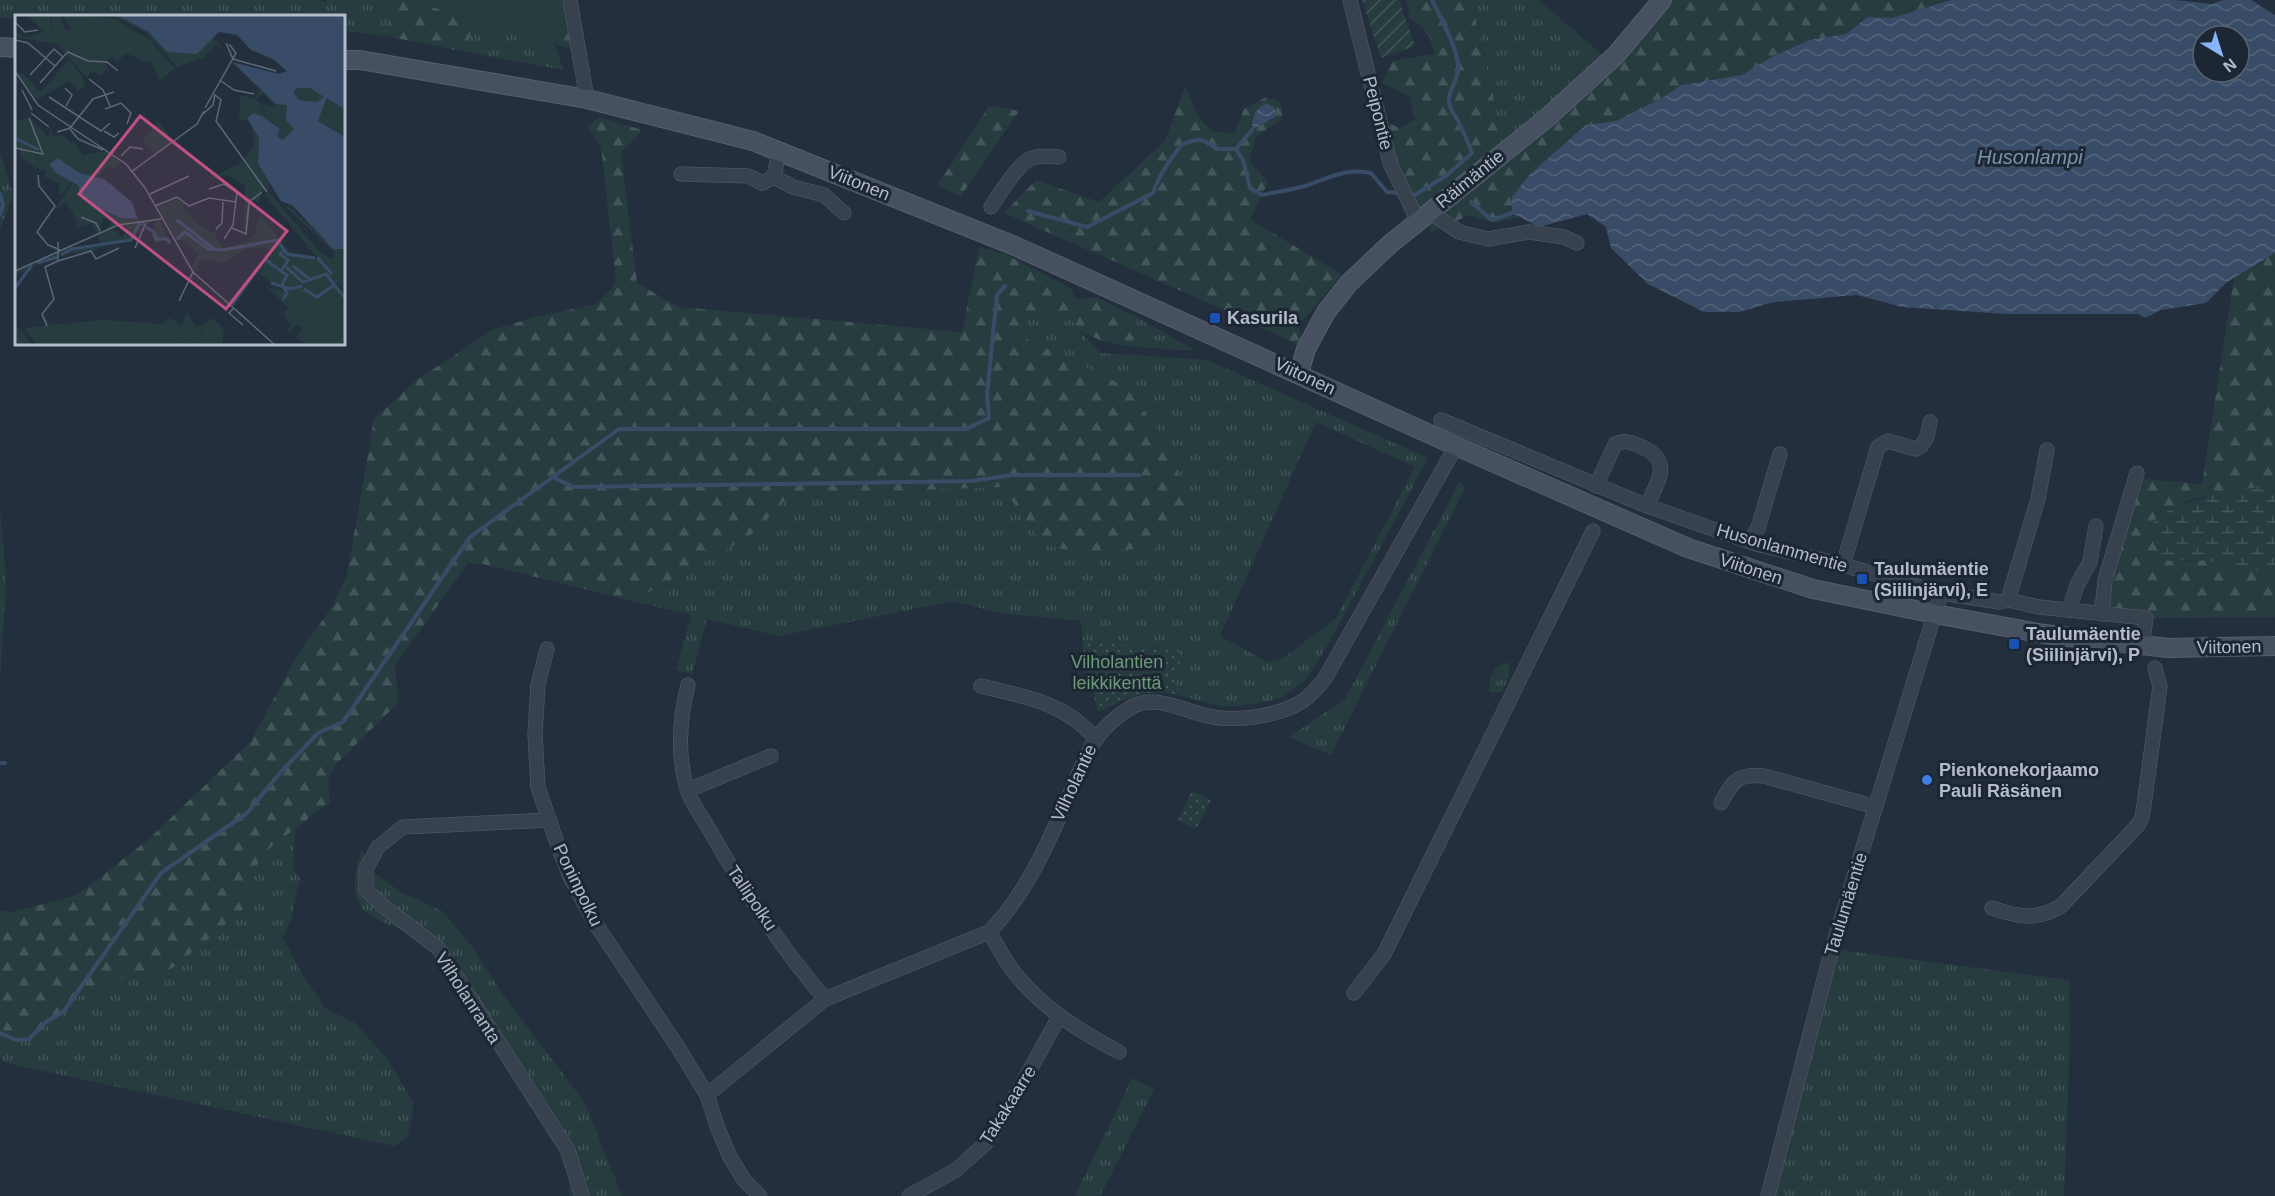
<svg xmlns="http://www.w3.org/2000/svg" width="2275" height="1196" viewBox="0 0 2275 1196" font-family="Arial,sans-serif">
<defs>
<pattern id="grass-tufts" width="24" height="20" patternUnits="userSpaceOnUse" patternTransform="scale(1.5)"><rect width="24" height="20" fill="#263c3f"/><path d="M3 7l-1-3M5 7V3M7 7l1-3M15 17l-1-3M17 17v-4M19 17l1-3" fill="none" stroke="#435659"/></pattern>
<pattern id="forest-firs" width="22" height="20" patternUnits="userSpaceOnUse" patternTransform="scale(1.5)"><rect width="22" height="20" fill="#263c3f"/><path d="M5 1l3.5 6h-7zM16 11l3.5 6h-7z" fill="#435659"/></pattern>
<pattern id="wetland-marsh" width="20" height="14" patternUnits="userSpaceOnUse" patternTransform="scale(1.5)"><rect width="20" height="14" fill="#263c3f"/><path d="M1 5h8M5 5V1M11 12h8M15 12V8" fill="none" stroke="#435659"/></pattern>
<pattern id="park-dots" width="8" height="8" patternUnits="userSpaceOnUse" patternTransform="scale(1.5)"><rect width="8" height="8" fill="#263c3f"/><path d="M2 2h.1M6 6h.1" fill="none" stroke="#435659" stroke-width="1.8" stroke-linecap="round"/></pattern>
<pattern id="garden-furrows" width="10" height="10" patternUnits="userSpaceOnUse" patternTransform="scale(1.5)"><rect width="10" height="10" fill="#263c3f"/><path d="M-1 1l2-2M0 10L10 0M9 11l2-2" fill="none" stroke="#435659"/></pattern>
<pattern id="water-waves" width="16" height="10" patternUnits="userSpaceOnUse" patternTransform="scale(1.5)"><rect width="16" height="10" fill="#394c67"/><path d="M0 5q4-4 8 0t8 0" fill="none" stroke="#53647b"/></pattern>
</defs>
<rect width="100%" height="100%" fill="#242f3e"/>
<g fill="url(#grass-tufts)" fill-rule="evenodd">
<polygon points="0,0 321,0 325,2 328,0 401,0 385,36 344,31 344,16 0,18"/>
<polygon points="1471,0 1539,0 1609,61 1502,154 1493,95"/>
<polygon points="474,20 554,44 564,70 466,52"/>
<polygon points="0,152 13,194 0,230"/>
<path d="M1024 315 1072 318 1079 331 1101 353 1207 360 1428 458 1330 641 1306 680 1281 698 1254 704 1223 707 1175 694 1180 651 1083 641 1081 621 1001 613 953 601 779 636 707 619 692 674 676 670 691 615 633 601 750 536 790 495 1003 487 1044 545 1125 386 1026 339ZM1316 422 1415 467 1336 618 1285 657 1267 662 1220 636Z"/>
<polygon points="1135,316 1196,351 1126,346 1138,336"/>
<polygon points="1460,481 1465,488 1331,755 1289,737 1345,699"/>
<polygon points="0,507 6,582 0,582"/>
<polygon points="1509,662 1509,675 1503,692 1489,692 1490,678 1496,667"/>
<polygon points="295,828 293,869 300,878 291,919 283,937 299,969 326,1009 355,1023 388,1060 413,1103 412,1119 408,1136 395,1146 6,1063 0,1057 0,1048 5,1041 29,1039 46,1022 64,1011 74,998 101,987 114,988 129,972 154,977 174,966 243,910 249,883 262,854"/>
<path d="M362 850 374 873 401 892 442 911 471 945 501 992 585 1103 622 1196H570L569 1179 558 1151 432 951C423 945 414 938 405 932 393 925 376 921 366 912 348 896 355 869 362 850Z"/>
<polygon points="1832,949 2069,980 2070,1037 2064,1196 1768,1196"/>
<polygon points="1132,1078 1154,1089 1100,1196 1075,1196"/>
</g>
<g fill="url(#forest-firs)">
<polygon points="401,0 410,0 474,20 466,52 385,36"/>
<polygon points="553,0 570,0 578,51 554,44 561,36"/>
<path d="M1406 0H1471L1493 95 1502 153 1662 0H1951L1892 18 1868 17 1846 34 1809 40 1770 58 1742 75 1681 85 1662 98 1616 121 1586 125 1512 213 1520 217 1495 223 1469 215 1430 233V212L1418 221 1379 119 1400 128 1415 119 1409 96 1382 83 1393 61 1434 54C1431 34 1426 30 1410 18Z"/>
<polygon points="1185,87 1200,119 1213,132 1235,133 1244,109 1266,97 1280,102 1283,118 1256,137 1249,161 1268,182 1250,219 1342,275 1298,326 1306,349 1220,308 1004,213 1036,180 1099,202 1165,141"/>
<polygon points="989,106 1019,111 961,196 937,186"/>
<polygon points="599,117 642,130 621,153 637,283 679,307 962,332 979,247 1005,254 1070,288 1076,299 1096,297 1135,316 1138,336 1126,346 1100,340 1079,331 1072,318 1024,316 1027,339 1125,386 1170,447 1190,508 1155,548 1077,552 1044,545 1002,487 790,495 750,536 633,601 483,564 468,563 395,665 398,703 335,765 328,780 330,802 262,854 249,883 243,910 174,967 154,977 129,972 114,988 101,987 74,998 64,1011 46,1022 29,1039 5,1041 0,1048 0,911 13,912 77,895 149,839 251,741 296,657 332,607 347,575 374,419 417,380 492,330 535,317 596,304 611,289 616,280 601,147 588,127"/>
<polygon points="2275,253 2275,485 2192,499 2180,504 2179,562 2207,560 2243,571 2275,571 2275,617 2146,618 2102,614 2093,602 2130,478 2202,484 2234,278"/>
<polygon points="0,582 6,582 0,682"/>
</g>
<path fill="url(#wetland-marsh)" d="M2265 485H2275V571H2243L2207 560 2166 561 2159 554 2154 520C2185 496 2226 494 2265 485Z"/>
<g fill="url(#park-dots)">
<path d="M1083 641 1181 651 1175 694C1143 689 1127 698 1098 712L1091 682 1085 674Z"/>
<polygon points="1192,791 1211,800 1196,829 1178,820"/>
</g>
<polygon fill="url(#garden-furrows)" points="1362,0 1399,0 1415,46 1381,58"/>
<polygon fill="#263c3f" points="410,0 553,0 561,36 554,44"/>
<g fill="url(#water-waves)" fill-rule="evenodd">
<path d="M1951 0H2175L2212 4 2223 0H2251L2275 15V253L2227 282 2206 303 2161 310 2145 318 2138 314H2007L1902 307 1857 295 1774 302 1739 312H1704L1648 284 1611 248 1606 227 1587 214 1539 227 1512 213V197L1531 173 1586 125 1616 121 1662 98 1681 85 1742 75 1770 58 1809 40 1846 34 1868 17 1892 18ZM2203 36H2239V72H2203Z"/>
<path d="M1266 103 1275 108V117L1252 130C1252 116 1254 111 1266 103Z"/>
</g>
<g fill="none" stroke-linecap="round" stroke-linejoin="round">
<g stroke="#394c67" stroke-width="4">
<polyline points="1236,149 1252,130"/>
<polyline points="0,194 3,205 0,215"/>
<path d="M1410 194 1415 195 1447 175 1472 153C1468 143 1464 132 1459 123 1457 117 1451 112 1450 106 1446 92 1457 83 1458 70 1460 52 1440 17 1432 0"/>
<polyline points="1471,202 1492,220 1512,213"/>
<path d="M1028 211 1087 227 1153 193C1159 175 1170 160 1182 144 1198 139 1203 137 1216 149H1236L1243 160 1250 188 1262 195C1276 192 1291 190 1305 186 1327 179 1347 167 1371 173L1387 192 1400 193"/>
<polyline points="553,477 573,487 972,481 1012,475 1139,475"/>
<polyline points="0,763 5,763"/>
<polyline points="0,1033 16,1040 29,1039 46,1022 64,1011 161,873 247,813 280,773 318,733 343,722 470,537 619,429 966,429 989,418 987,394 997,295 1005,286"/>
</g>
<g stroke="#565f6c" stroke-width="15">
<g id="street">
<polyline points="570,0 587,99"/>
<polyline points="1350,0 1390,163 1418,221"/>
<polyline points="779,151 774,177 793,187 824,195 844,213"/>
<polyline points="681,174 748,176 762,183 774,177"/>
<path d="M991 207C998 196 1019 163 1030 159 1039 155 1050 156 1059 157"/>
<polyline points="1430,212 1459,232 1488,239 1529,232 1564,237 1577,243"/>
<polyline points="1441,420 1647,506 1756,544 1843,565 1941,593 2000,602 2008,600 2039,607 2146,618 2142,646"/>
<path d="M1596 486 1615 444C1626 439 1632 443 1642 447 1674 461 1657 482 1647 506"/>
<polyline points="1749,541 1758,528 1780,454"/>
<path d="M1843 565 1878 447 1888 441 1916 449C1927 444 1928 433 1930 422"/>
<polyline points="2008,600 2038,499 2047,450"/>
<polyline points="2069,610 2077,585 2090,562 2096,526"/>
<polyline points="2102,614 2105,580 2137,473"/>
<polyline points="547,649 538,685 535,734 538,787 559,849 571,879 595,923 679,1049 707,1095 718,1129 730,1157 744,1180 760,1196"/>
<path d="M688 685C679 720 677 754 687 789 691 803 702 817 709 829 742 888 781 947 825 999"/>
<path d="M981 686C1025 697 1064 702 1095 738"/>
<polyline points="688,790 771,756"/>
<path d="M1721 803C1732 781 1739 773 1764 776L1876 807"/>
<polyline points="549,820 403,827 378,847 366,869 366,890 382,905 438,948 568,1150 582,1196"/>
<path d="M1992 908C2018 917 2036 921 2061 906L2138 825 2142 818 2145 798 2160 686 2155 668"/>
<path d="M989 932C997 945 1004 959 1013 971 1042 1008 1078 1030 1119 1052"/>
<polyline points="1354,993 1384,954 1593,531"/>
<path d="M707 1095 825 999 989 932C1025 896 1048 843 1069 796 1086 757 1091 732 1130 708 1152 694 1178 708 1200 714 1229 723 1274 718 1301 702 1310 697 1317 687 1324 680L1456 446"/>
<polyline points="909,1196 956,1170 986,1143 1021,1086 1059,1017"/>
<polyline points="1768,1196 1832,949 1941,593"/>
</g>
</g>
<g stroke="#565f6c" stroke-width="20">
<g id="secondary">
<polyline points="0,47 16,48"/>
<polyline points="344,60 360,60 587,99 753,141 1015,246 1456,446 1688,548 1813,589 1935,614 2044,634 2168,648 2275,646"/>
<polyline points="1299,373 1306,349 1326,312 1349,283 1389,245 1547,118 1616,55 1662,0"/>
</g>
</g>
<use href="#street" stroke="#38414e" stroke-width="14"/>
<use href="#secondary" stroke="#465061" stroke-width="18"/>
</g>
<g fill="#1a4fb4" stroke="#1d2633" stroke-width="2">
<rect x="1209" y="312" width="12" height="12" rx="3"/>
<rect x="1856" y="573" width="12" height="12" rx="3"/>
<rect x="2008" y="638" width="12" height="12" rx="3"/>
</g>
<circle fill="#3f7fe0" stroke="#1d2633" stroke-width="2" cx="1927" cy="780" r="6"/>
<g text-anchor="middle" stroke-width="6" stroke-linejoin="round" paint-order="stroke">
<g font-size="18" fill="#b4bcc9" stroke="#1d2633">
<text transform="translate(1378 113) rotate(76)" y="6">Peipontie</text>
<text transform="translate(1470 179) rotate(-39)" y="6">Räimäntie</text>
<text transform="translate(859 183) rotate(22)" y="6">Viitonen</text>
<text transform="translate(1305 376) rotate(25)" y="6">Viitonen</text>
<text transform="translate(1782 548) rotate(16)" y="6">Husonlammentie</text>
<text transform="translate(1751 569) rotate(18)" y="6">Viitonen</text>
<text transform="translate(2229 647) rotate(-1)" y="6">Viitonen</text>
<text transform="translate(1074 783) rotate(-65)" y="6">Vilholantie</text>
<text transform="translate(578 885) rotate(64)" y="6">Poninpolku</text>
<text transform="translate(752 898) rotate(56)" y="6">Tallipolku</text>
<text transform="translate(1846 904) rotate(-73)" y="6">Taulumäentie</text>
<text transform="translate(468 998) rotate(57)" y="6">Vilholanranta</text>
<text transform="translate(1008 1105) rotate(-58)" y="6">Takakaarre</text>
</g>
<g font-size="18" font-weight="bold" fill="#b4bcc9" stroke="#1d2633" text-anchor="start">
<text x="1227" y="324">Kasurila</text>
<text x="1874" y="575">Taulumäentie<tspan x="1874" dy="21">(Siilinjärvi), E</tspan></text>
<text x="2026" y="640">Taulumäentie<tspan x="2026" dy="21">(Siilinjärvi), P</tspan></text>
<text x="1939" y="776">Pienkonekorjaamo<tspan x="1939" dy="21">Pauli Räsänen</tspan></text>
</g>
<g font-size="18" fill="#6b9a76" stroke="#1d2633">
<text x="1117" y="668">Vilholantien<tspan x="1117" dy="21">leikkikenttä</tspan></text>
</g>
<g font-size="20" font-style="italic" fill="#7c92b1" stroke="#1d2633">
<text x="2030" y="164">Husonlampi</text>
</g>
</g>
<g transform="translate(15 15)">
<rect width="330" height="330" fill="#242f3e"/>
<path d="M143 106 159 126 141 140 127 126ZM229 146 252 175 247 176 244 189 239 184 236 185 232 219 229 212 230 171 212 160 192 165ZM59 166 63 170 65 193 73 202 66 212 51 187 37 198ZM254 177 304 236 300 240 249 179ZM161 184 170 189 168 192 180 206 197 218 201 215V223L185 222 171 211 158 212 162 220 158 219 142 192ZM244 199 265 224V226L249 222 234 225 240 218ZM110 208H122L116 225 96 224 85 217 97 212 107 222 112 215ZM172 297 181 312 187 310 188 313 178 327 148 317 152 309 167 310Z" fill="#263c3f"/>
<path d="M12 0H35L37 23 36 0H45L50 15 55 16 56 12 46 0 98 3 135 25 160 54 144 66 136 45 132 48 111 38 102 47 97 42 90 46 94 57 91 55 86 62 77 55 72 63 42 29 0 22V17L12 22 29 17ZM96 0 104 1 134 17 152 37 184 34 198 23 217 43 201 29 188 43 162 52 130 17ZM54 44 70 66 69 72 59 79 62 74 54 66 22 85 4 60 6 57 26 77ZM246 73 253 78 261 89 272 90 280 117 270 125 262 122V111L243 99 228 106 224 104 225 80 244 86 252 104 247 88 261 93 249 78 241 84 216 76 240 83ZM309 90 330 94V122L303 106ZM14 102 33 122 37 113 38 121 47 120 57 129 61 124 59 127 68 140 92 136 106 148 98 155 93 151 81 163 65 158 47 145 35 146 59 166 46 180 43 179 45 168 30 162V156L17 151 5 141V133H0V106ZM236 114 244 124 243 149 254 168 253 175 229 146 240 129ZM63 170 77 191 107 203 131 206 126 218H121L119 225 114 223 121 208 93 213 96 205 88 203 85 217 96 224 107 223 115 227H100V236L97 228 77 236 45 240 19 251 12 259 10 256 0 260V256L56 229 61 235 86 229 77 208 64 213 61 211 62 207 66 212 73 202 55 183 62 177ZM269 190 275 192 318 234H330V277L300 238 304 236 317 244 320 238ZM160 200 169 203 171 211 185 222 201 223 209 233 249 222 265 226 280 241 298 243 330 283V330H291L281 322 287 313 281 310 275 318 272 316 276 310 268 299 273 293 253 272 270 276 240 256 257 234 232 233 208 248 186 244 180 256 176 253 183 239 166 224 160 228ZM144 205 157 229 150 225 139 228V224L134 222 141 216 138 208ZM28 297 35 310 89 305 147 309 154 303 167 310 152 309 148 317 178 327 188 314 187 310 190 313 181 330H22L9 313 32 310ZM0 310 12 323 18 330H0Z" fill="#263c3f"/>
<path d="M269 235 282 243 310 244 318 251 330 254V265L319 270 311 260 270 281 267 270 272 260 266 256 273 245 265 239ZM292 296 316 311 330 301V330H301L295 314 283 307Z" fill="#263c3f"/>
<path d="M283 73H295L309 82 302 87 284 85 277 77ZM314 82 329 92 330 122 325 117V108L307 95ZM198 303 209 314 207 330H181L190 313 188 309Z" fill="#263c3f"/>
<path d="M102 0H330V94L312 83 303 106 330 122V234H318L278 191 266 186 243 149 244 124 232 103 239 98 247 101 265 114 262 121 268 125 279 114 271 105 272 90 261 89 217 47 264 59 272 56 258 44 236 35 222 20 204 17 182 39 152 37 134 17ZM283 73H295L309 82 302 87 284 85 278 77ZM43 143 65 158 89 164 117 187 123 204 107 203 77 191 66 181 63 170 41 158 34 149Z" fill="#394c67" fill-rule="evenodd"/>
<path fill="none" stroke="#394c67" stroke-width="3" d="M0 123 24 135M162 205 199 234M131 212 139 217 141 224H152L155 228M162 224 170 217 193 234 208 235 262 225 272 239 300 243M46 240 57 234 116 225 124 209H129M302 242 317 259M250 244 266 256 273 245 265 239 269 235M22 248 43 242M278 251 294 264M271 252 288 267 311 259 330 283M266 256 272 260 267 270 272 278 268 285M256 268 276 274 287 271M0 273 17 250M289 274 302 282 319 270M217 290 242 255"/>
<path fill="none" stroke="#5e6776" stroke-width="1.5" d="M1 8 10 17 23 15M0 25 13 28 40 51M211 28 218 44 261 56M48 42 53 37 73 46 92 47 103 56M0 56 23 90 111 149 130 173 178 257 260 330M15 60 39 34 48 42 25 68M74 64 88 75 95 91M206 66 219 75 239 79M50 73 57 80 51 91M7 75 17 95M200 80 206 85 201 106 252 177M34 82 86 116 95 108M190 93 221 38 214 29M90 94 106 88 116 98 112 109M16 98 34 112M188 99 198 90 200 79M55 114 63 124 88 135M89 116 99 122 104 118M42 117 55 113 78 84 99 77M0 133 28 139 14 103M106 141 115 132 128 134M116 157 182 109 189 96M23 160 24 171 40 191 22 217 33 230 45 235M194 174 209 169 222 177 218 210 209 224M135 179 174 161M140 191 162 182 174 191 194 183 221 187M66 202 81 208 85 216M217 213 231 219 234 187 247 177M201 214 207 208 208 187M43 227V246L76 236 81 244 104 233M120 233 131 208M0 256 103 210 146 204M164 286 178 257M218 294 214 298 228 310M32 311 27 299 39 284 30 252 43 246"/>
<path fill="#bd5182" fill-opacity="0.15" stroke="#bd5182" stroke-width="3" d="M125 101 272 216 211 294 64 179Z"/>
<rect width="330" height="330" fill="none" stroke="#b4bcc9" stroke-width="3"/>
</g>
<g transform="translate(2221 54) rotate(142)"><circle r="28" fill="#1d2633" stroke="#59626f" stroke-width="1.5"/>
<path d="M0-4.5L10 22L0 15L-10 22Z" fill="#8ab4f8"/>
<text y="-9" font-size="16" font-weight="bold" text-anchor="middle" fill="#b4bcc9">N</text>
</g>
</svg>
